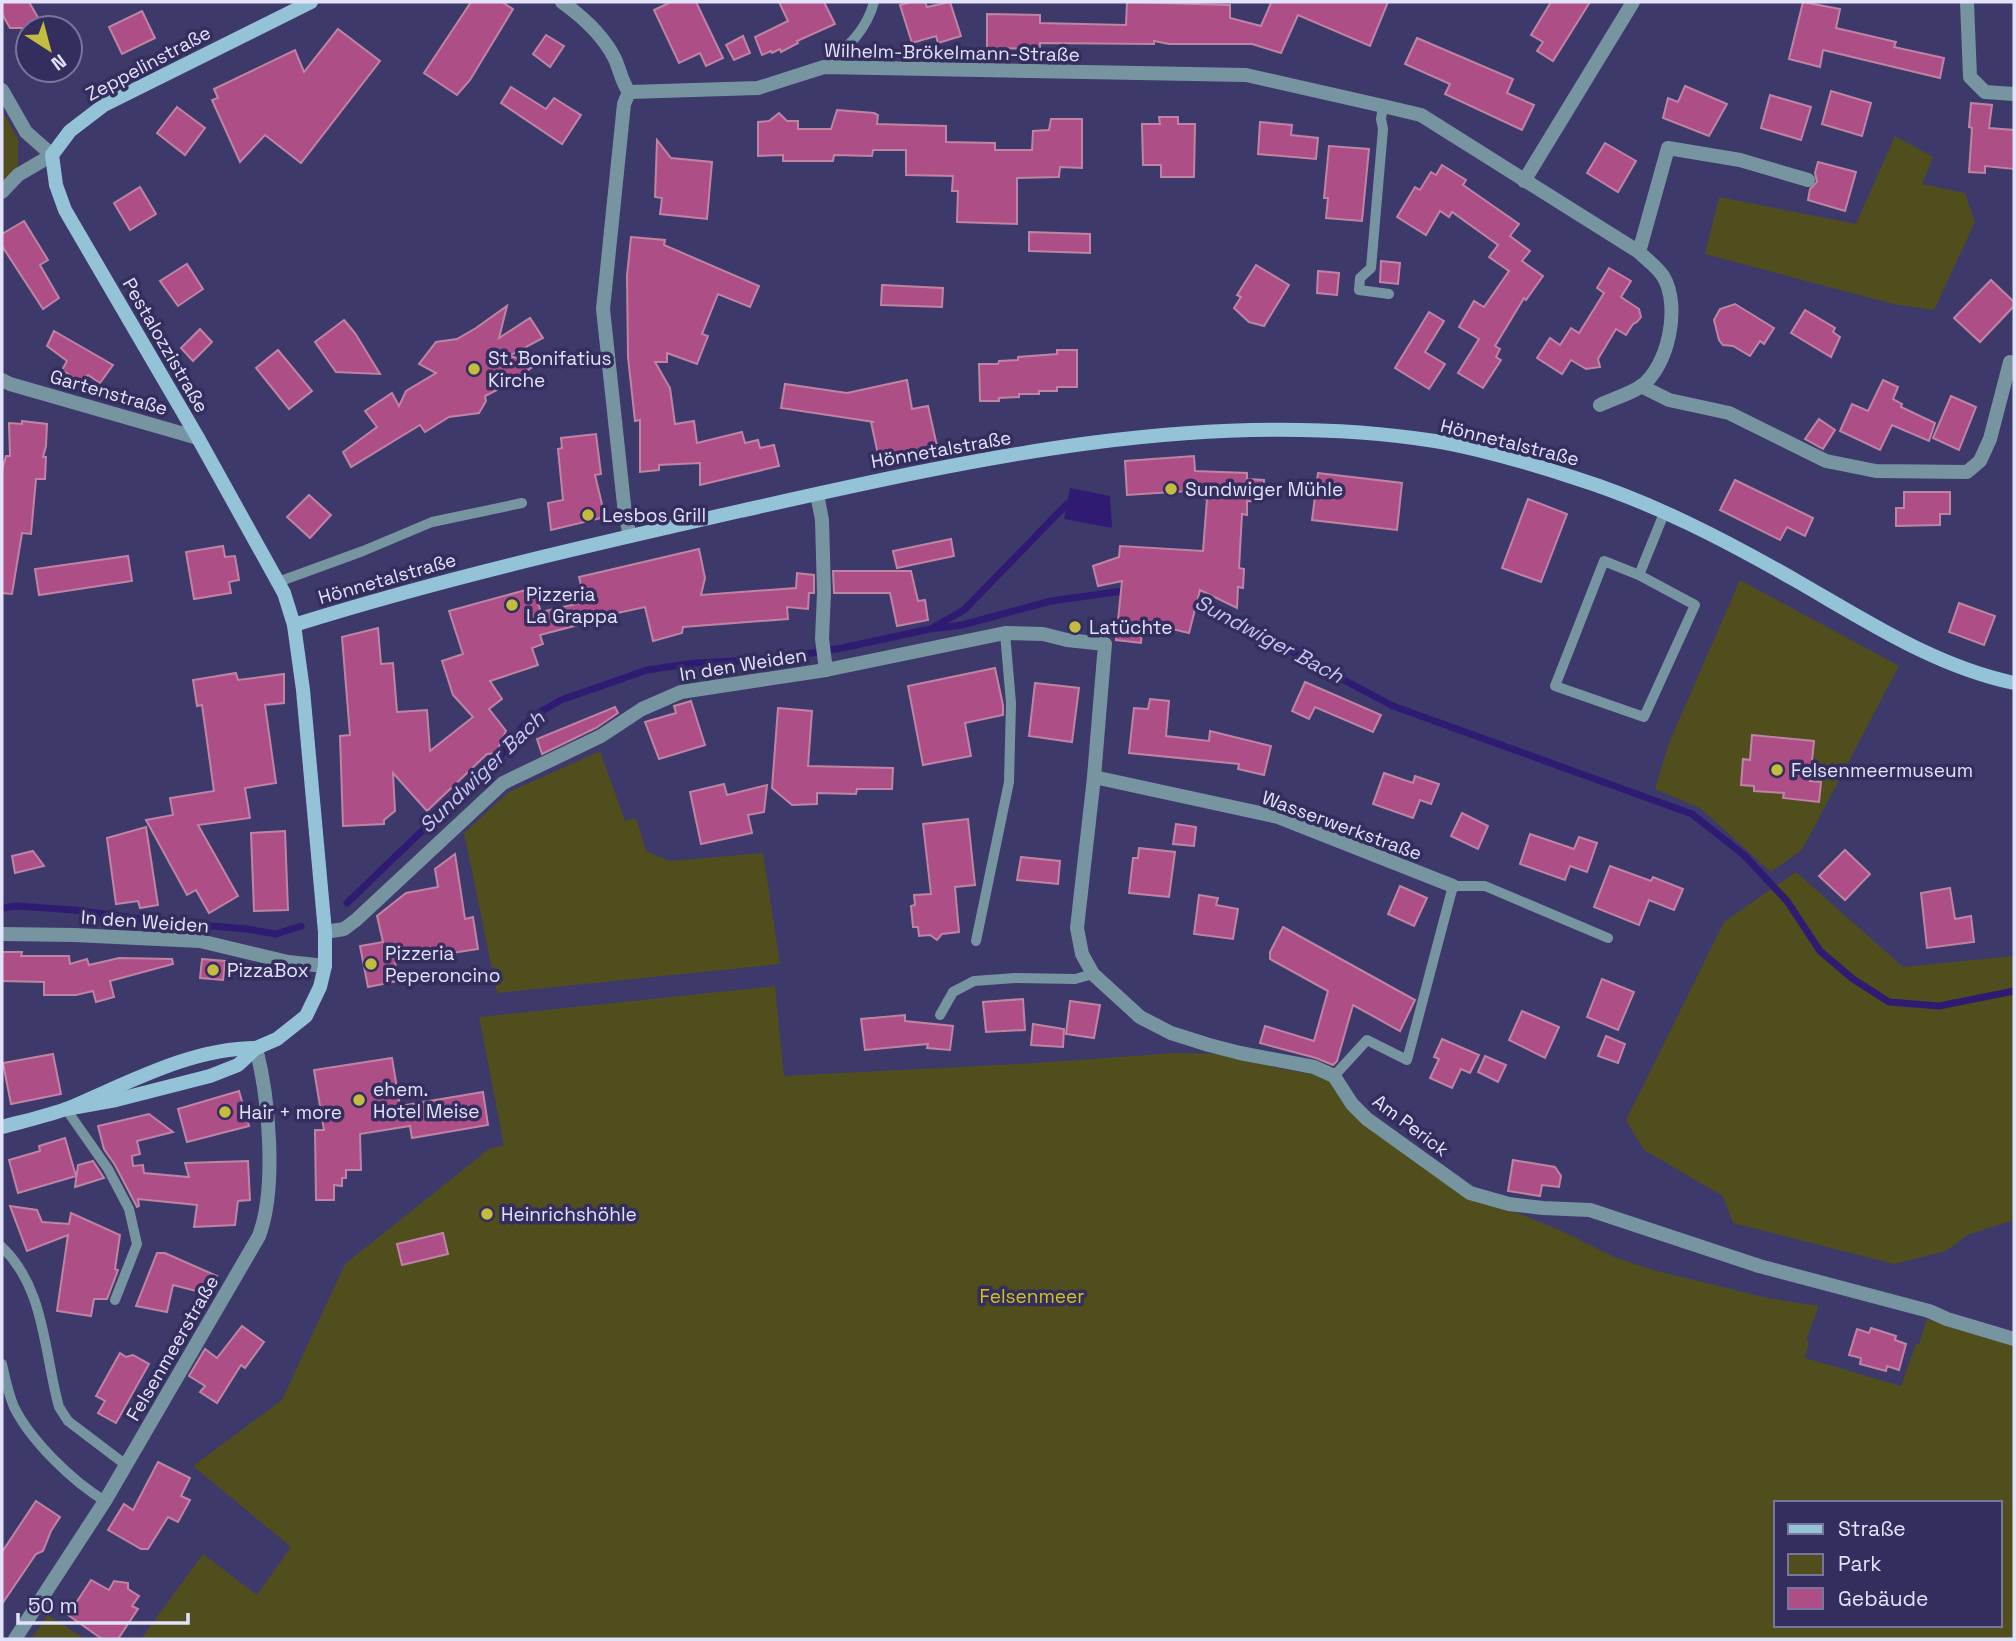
<svg xmlns="http://www.w3.org/2000/svg" width="2016" height="1641" viewBox="0 0 2016 1641" font-family="'Space Grotesk',sans-serif">
<rect width="100%" height="100%" fill="#3d396a"/>
<g fill="#514e1e" fill-rule="evenodd">
<polygon points="2,110 18,139 18,167 2,183"/>
<polygon points="1895,136 1933,157 1922,184 1965,193 1975,222 1934,310 1893,304 1705,254 1719,197 1856,224"/>
<polygon points="1740,580 1899,666 1802,850 1771,872 1700,808 1655,789 1669,743"/>
<polygon points="600,751 625,821 636,818 646,851 670,861 763,853 780,964 497,993 464,833 509,792"/>
<polygon points="1796,872 1903,967 2014,956 2014,1220 1969,1234 1946,1251 1894,1264 1733,1223 1723,1196 1644,1150 1626,1120 1724,922"/>
<path d="M775 986 784 1076 1036 1063 1176 1053 1227 1054 1282 1069 1330 1077 1452 1186 1564 1232 1614 1257 1653 1270 1767 1298 1819 1306 1806 1340 1809 1342 1805 1358 1901 1386 1916 1344H1919L1927 1319 2014 1344V1639H141L203 1554 257 1595 291 1547 193 1466 282 1400 345 1264 489 1149 504 1145 479 1017ZM1776 1503H2000V1625H1776Z"/>
<polygon points="48,1615 85,1639 31,1639"/>
</g>
<polygon fill="#301b73" points="1070,488 1110,496 1112,528 1064,519"/>
<g fill="none" stroke-linecap="round" stroke-linejoin="round">
<g stroke="#301b73" stroke-width="7">
<polyline points="1189,595 1276,641 1304,659 1393,706 1692,814 1744,855 1787,901 1820,951 1853,979 1889,1002 1939,1006 2014,991"/>
<polyline points="934,627 964,610 1067,504"/>
<polyline points="347,903 502,754 523,726 535,715 561,700 647,670 695,663 776,659 842,648 930,629 962,625 1051,601 1130,590"/>
<polyline points="2,908 17,906 74,910 165,922 247,929 276,934 301,926"/>
</g>
</g>
<g fill="#ae4e87" stroke="#bf84a4" stroke-width="2">
<polygon points="2,2 29,2 44,28 10,28 2,14"/>
<polygon points="471,2 502,2 513,9 470,80 457,95 424,73"/>
<polygon points="671,2 696,2 723,58 706,66 700,53 679,63 654,10"/>
<polygon points="779,2 824,2 835,24 797,41 798,43 781,52 780,49 772,53 771,51 762,55 755,37 788,21"/>
<polygon points="912,2 925,2 927,7 950,2 961,36 938,43 936,36 912,43 900,5"/>
<polygon points="1127,2 1230,5 1230,18 1261,26 1271,3 1269,2 1388,2 1370,46 1298,15 1281,53 1252,44 1169,44 1154,41 1154,44 1040,43 1040,49 987,48 987,14 1040,15 1040,23 1126,25"/>
<polygon points="1551,2 1590,2 1553,61 1537,51 1543,42 1531,35"/>
<polygon points="1803,2 1840,9 1836,28 1896,42 1894,47 1944,58 1940,78 1823,50 1820,67 1789,59"/>
<polygon points="142,11 155,38 122,54 109,27"/>
<polygon points="338,29 380,61 301,163 265,135 240,162 212,100 218,98 214,89 295,50 304,72"/>
<polygon points="546,35 564,46 550,67 533,54"/>
<polygon points="743,36 750,53 734,60 726,45"/>
<polygon points="1417,38 1513,79 1507,93 1534,105 1522,130 1445,94 1450,84 1405,64"/>
<polygon points="1685,86 1727,104 1709,136 1663,118 1668,98 1678,102"/>
<polygon points="511,87 546,109 554,98 581,115 562,144 501,103"/>
<polygon points="1831,91 1871,103 1862,136 1822,124"/>
<polygon points="1770,95 1811,107 1801,140 1761,128"/>
<polygon points="1971,103 1992,105 1989,128 2014,130 2014,169 1985,166 1985,173 1969,172 1972,128 1969,127"/>
<polygon points="177,107 205,128 185,155 157,133"/>
<polygon points="837,110 874,113 878,115 877,124 946,126 946,142 995,143 995,150 1032,150 1033,131 1049,130 1051,119 1082,119 1082,168 1060,167 1059,177 1017,178 1017,224 957,222 958,191 952,191 953,176 906,175 906,150 873,150 872,156 834,155 833,161 783,161 783,155 758,156 758,122 769,121 779,113 787,121 798,121 798,129 831,129"/>
<polygon points="1159,117 1178,117 1178,124 1195,124 1194,177 1161,177 1161,165 1143,165 1142,124 1160,124"/>
<polygon points="1260,122 1292,125 1291,135 1318,138 1316,159 1258,154"/>
<polygon points="657,140 671,158 712,162 707,219 660,214 662,198 655,197"/>
<polygon points="1605,143 1636,161 1618,192 1587,173"/>
<polygon points="1329,146 1369,149 1362,221 1326,218 1328,198 1324,198"/>
<polygon points="1818,162 1856,172 1845,211 1808,200 1810,189 1817,182 1815,173"/>
<polygon points="1442,165 1466,180 1463,185 1519,224 1510,236 1530,251 1522,261 1543,276 1526,300 1524,298 1495,346 1500,349 1496,357 1501,360 1483,388 1458,373 1479,339 1459,327 1474,301 1484,307 1509,271 1489,257 1498,245 1452,212 1449,217 1440,211 1426,235 1397,217 1415,187 1420,190 1431,172 1436,175"/>
<polygon points="140,187 156,214 130,230 114,203"/>
<polygon points="24,221 48,260 40,265 59,298 43,309 2,246 2,234"/>
<polygon points="1029,232 1090,234 1090,253 1029,251"/>
<polygon points="631,237 665,240 664,245 759,286 750,307 718,294 702,334 708,336 697,364 667,353 667,362 655,362 670,388 675,424 694,421 697,443 742,432 745,443 758,440 760,448 774,445 779,466 700,485 700,463 659,465 659,470 640,472 640,420 635,421 628,357 627,276"/>
<polygon points="1381,261 1400,263 1398,284 1380,282"/>
<polygon points="187,264 203,289 178,306 160,281"/>
<polygon points="1256,265 1289,285 1264,326 1249,322 1234,308 1241,297 1237,295"/>
<polygon points="1609,268 1631,281 1621,297 1639,309 1641,317 1637,322 1633,324 1626,335 1616,329 1598,359 1600,367 1586,369 1571,360 1562,374 1537,358 1550,338 1560,345 1571,328 1579,333 1604,293 1597,288"/>
<polygon points="1318,271 1339,273 1337,295 1317,293"/>
<polygon points="1991,280 2014,302 2014,306 1980,342 1954,318"/>
<polygon points="882,285 943,288 942,307 881,305"/>
<polygon points="1735,304 1774,328 1764,344 1760,341 1750,356 1733,346 1723,345 1719,340 1714,320 1720,309"/>
<polygon points="507,306 499,338 530,318 543,338 509,356 538,363 509,384 485,396 486,401 479,413 449,417 425,432 420,425 351,467 343,452 377,427 365,411 392,393 399,406 406,391 436,373 419,364 436,342 457,339 476,328"/>
<polygon points="1805,310 1835,328 1833,332 1840,337 1831,357 1791,333"/>
<polygon points="1429,312 1444,321 1425,352 1445,364 1429,389 1395,368"/>
<polygon points="344,320 355,333 380,374 336,372 315,342"/>
<polygon points="200,329 212,342 193,361 181,348"/>
<polygon points="54,331 113,365 100,383 88,375 82,383 62,370 67,361 47,346"/>
<polygon points="278,350 312,391 289,409 256,368"/>
<polygon points="1057,350 1077,350 1077,387 1057,387 1057,391 1039,391 1039,394 1019,394 1019,397 999,398 999,401 980,401 979,364 998,364 999,361 1018,360 1018,357 1057,354"/>
<polygon points="907,380 912,409 928,406 937,446 879,459 871,422 874,422 781,408 785,384 847,393"/>
<polygon points="1883,380 1898,387 1893,399 1902,404 1901,407 1935,423 1929,441 1892,425 1880,450 1840,431 1852,404 1868,411"/>
<polygon points="1951,396 1976,407 1959,450 1933,438"/>
<polygon points="1819,419 1835,430 1823,449 1805,439"/>
<polygon points="22,421 47,424 46,446 43,457 46,457 45,479 36,479 31,534 22,533 12,594 2,593 2,470 6,456 10,456 9,423 22,424"/>
<polygon points="596,434 601,474 595,475 605,517 551,530 548,503 563,500 558,449 562,448 561,438"/>
<polygon points="1194,456 1195,471 1247,473 1247,479 1264,480 1263,502 1247,501 1247,515 1242,514 1239,568 1244,569 1243,588 1238,587 1237,608 1200,590 1189,633 1143,622 1141,643 1116,640 1122,581 1098,586 1093,566 1119,557 1120,546 1203,551 1207,499 1205,499 1205,490 1127,495 1125,461"/>
<polygon points="1318,473 1402,483 1397,530 1312,520"/>
<polygon points="1735,480 1813,518 1805,536 1787,527 1780,540 1720,510"/>
<polygon points="1904,492 1950,492 1950,514 1940,514 1940,525 1896,526 1896,508 1904,508"/>
<polygon points="309,495 331,515 310,538 287,517"/>
<polygon points="1528,499 1567,514 1541,582 1502,568"/>
<polygon points="951,539 954,556 897,568 893,551"/>
<polygon points="223,546 225,557 235,556 239,580 229,582 231,593 194,599 186,552"/>
<polygon points="699,549 705,578 701,595 796,588 797,573 814,575 814,593 809,593 808,609 787,607 788,619 683,627 682,633 653,641 645,607 590,619 590,622 540,635 543,644 532,648 538,665 490,681 502,699 489,709 506,731 496,753 487,754 427,811 393,773 395,811 384,820 384,824 343,826 340,736 350,735 342,637 378,628 381,664 393,663 397,712 427,710 430,751 473,717 453,695 442,661 463,654 449,611 533,588 541,612 585,602 579,577"/>
<polygon points="128,556 132,581 39,595 35,569"/>
<polygon points="833,571 911,571 918,601 925,600 928,620 897,626 890,593 834,593"/>
<polygon points="1959,603 1995,616 1984,645 1949,632"/>
<polygon points="995,668 1003,705 1003,715 965,723 971,756 923,765 908,686"/>
<polygon points="236,673 238,680 284,674 284,703 265,705 276,783 245,788 250,818 198,825 238,896 209,913 196,890 187,895 146,820 173,815 170,798 214,791 202,705 197,706 193,680"/>
<polygon points="1305,682 1381,715 1373,732 1315,707 1309,719 1292,711"/>
<polygon points="1035,683 1079,688 1072,742 1029,736"/>
<polygon points="1150,699 1169,701 1166,736 1209,741 1210,731 1271,746 1264,775 1238,769 1239,764 1129,753 1134,708 1148,709"/>
<polygon points="691,701 705,745 659,759 645,722 676,713 674,706"/>
<polygon points="615,707 618,713 596,728 542,754 537,739"/>
<polygon points="778,708 812,711 808,766 893,768 892,789 857,789 856,794 817,793 817,804 792,805 772,788"/>
<polygon points="1752,735 1814,741 1810,781 1821,782 1819,802 1783,798 1784,793 1754,791 1754,786 1741,785 1743,759 1750,760"/>
<polygon points="1384,773 1413,783 1415,776 1439,784 1431,804 1420,800 1413,818 1373,804"/>
<polygon points="724,784 727,795 767,785 764,812 748,815 752,833 701,844 690,792"/>
<polygon points="1462,813 1488,826 1478,849 1451,836"/>
<polygon points="968,819 975,885 955,887 959,932 942,934 937,940 930,935 919,936 918,927 913,927 911,906 915,905 914,895 931,894 923,824"/>
<polygon points="1176,824 1196,827 1194,846 1173,844"/>
<polygon points="146,827 158,905 140,908 138,901 116,904 107,838"/>
<polygon points="285,831 288,910 254,911 251,833"/>
<polygon points="1530,834 1574,849 1579,837 1597,843 1587,872 1570,866 1565,880 1520,864"/>
<polygon points="1139,848 1175,852 1169,897 1129,893 1133,858 1138,858"/>
<polygon points="1845,850 1870,874 1845,900 1819,876"/>
<polygon points="33,851 44,866 15,873 12,856"/>
<polygon points="455,854 465,919 473,917 478,949 395,962 398,981 368,987 360,946 383,942 377,916 406,893 438,887 435,869"/>
<polygon points="1021,857 1060,861 1058,884 1017,880"/>
<polygon points="1610,866 1651,881 1653,877 1683,889 1674,910 1649,900 1639,925 1594,907"/>
<polygon points="1400,886 1427,898 1414,926 1388,914"/>
<polygon points="1950,888 1955,919 1971,916 1974,942 1927,948 1921,893"/>
<polygon points="1199,895 1218,898 1216,905 1238,909 1233,939 1194,934"/>
<polygon points="1283,927 1415,1000 1400,1031 1353,1005 1337,1061 1333,1065 1316,1058 1260,1043 1265,1026 1314,1041 1328,991 1270,959 1270,952"/>
<polygon points="2,952 22,952 21,956 69,956 70,964 87,959 89,965 119,958 172,959 173,964 110,981 114,997 96,1002 93,991 76,995 44,995 44,982 2,981"/>
<polygon points="202,959 225,961 223,980 200,978"/>
<polygon points="1602,979 1634,992 1618,1030 1587,1017"/>
<polygon points="1023,999 1025,1030 986,1032 983,1002"/>
<polygon points="1070,1001 1100,1005 1094,1038 1066,1034"/>
<polygon points="1522,1011 1559,1027 1545,1058 1509,1040"/>
<polygon points="905,1015 905,1021 953,1026 950,1050 927,1048 928,1044 865,1050 861,1019"/>
<polygon points="1033,1024 1064,1029 1063,1047 1031,1045"/>
<polygon points="1606,1036 1625,1044 1618,1063 1598,1056"/>
<polygon points="1442,1039 1479,1055 1470,1073 1461,1069 1452,1088 1430,1078 1439,1059 1434,1057"/>
<polygon points="53,1054 61,1094 11,1104 3,1063"/>
<polygon points="1485,1056 1506,1065 1498,1082 1478,1072"/>
<polygon points="392,1058 400,1106 483,1092 488,1125 412,1138 410,1126 360,1134 361,1170 346,1170 346,1178 342,1178 342,1186 334,1185 334,1200 316,1200 315,1130 324,1130 314,1070"/>
<polygon points="239,1091 249,1126 187,1142 178,1109"/>
<polygon points="149,1114 173,1132 137,1141 140,1154 132,1156 133,1166 143,1165 144,1173 189,1177 185,1163 248,1161 250,1200 238,1201 235,1225 194,1227 197,1205 138,1199 139,1206 137,1207 115,1165 104,1149 98,1126"/>
<polygon points="65,1138 76,1176 18,1193 9,1160 40,1151 39,1146"/>
<polygon points="1513,1160 1555,1167 1561,1176 1559,1187 1542,1185 1540,1196 1508,1191"/>
<polygon points="93,1161 104,1178 75,1187 78,1165"/>
<polygon points="10,1206 37,1210 42,1222 69,1224 71,1213 120,1235 115,1269 118,1270 107,1299 94,1299 91,1316 57,1311 68,1235 27,1251"/>
<polygon points="443,1233 448,1254 402,1265 397,1244"/>
<polygon points="157,1253 165,1253 217,1276 212,1295 173,1285 167,1312 136,1306"/>
<polygon points="242,1326 264,1342 245,1368 241,1365 217,1403 200,1392 205,1386 189,1376 205,1349 217,1358"/>
<polygon points="1871,1328 1896,1336 1895,1340 1906,1344 1899,1370 1887,1366 1886,1371 1860,1364 1861,1358 1849,1355 1857,1329 1869,1333"/>
<polygon points="120,1353 126,1357 133,1355 149,1364 116,1423 98,1413 105,1401 96,1396"/>
<polygon points="158,1462 190,1478 181,1496 190,1500 178,1522 168,1517 148,1549 141,1549 108,1530 124,1504 133,1510"/>
<polygon points="36,1501 60,1517 51,1531 43,1551 36,1554 2,1604 2,1552"/>
<polygon points="91,1580 109,1590 114,1581 128,1583 128,1589 139,1596 132,1606 138,1609 118,1639 102,1639 68,1615"/>
</g>
<g fill="none" stroke-linecap="round" stroke-linejoin="round">
<g stroke="#7794a1" stroke-width="10">
<path d="M824 67C847 47 866 32 874 2"/>
<polyline points="1383,106 1381,119 1383,129 1371,268 1360,278 1359,290 1389,294"/>
<polyline points="1639,575 1695,605 1644,717 1555,686 1604,561 1639,575 1665,511"/>
<polyline points="278,582 363,551 432,522 522,503"/>
<polyline points="976,941 1009,782 1011,703 1005,633"/>
<polyline points="940,1015 953,992 974,981 1015,978 1075,979 1093,974"/>
<polyline points="1334,1076 1367,1040 1407,1060 1453,886 1485,886 1608,938"/>
<polyline points="66,1109 108,1169 129,1209 137,1244 115,1300"/>
<path d="M2 1247C45 1288 44 1353 59 1407L68 1421 126 1465"/>
<path d="M2 1364C5 1378 8 1393 14 1407 31 1441 72 1481 105 1501"/>
</g>
<g stroke="#7794a1" stroke-width="14">
<path d="M562 2C583 17 602 34 614 57 620 69 621 81 629 92"/>
<polyline points="1967,2 1970,77 1985,92 2014,94"/>
<polyline points="2,90 26,132 52,155 18,175 2,192"/>
<path d="M629 92 758 88 824 67 1246 75 1383 106 1421 115 1639 252C1647 260 1657 267 1663 276 1681 305 1669 367 1640 387 1629 394 1613 399 1600 405"/>
<polyline points="629,92 624,104 603,309 625,514 630,536"/>
<polyline points="1524,181 1633,2"/>
<polyline points="1639,252 1668,148 1740,160 1808,180"/>
<polyline points="2,380 10,384 198,438"/>
<polyline points="1641,386 1669,400 1729,413 1826,461 1876,471 1967,472 1980,461 1990,439 2010,362"/>
<polyline points="817,494 822,520 824,593 822,639 826,670"/>
<polyline points="1094,777 1278,817 1453,886"/>
<polyline points="325,932 344,929 356,920 503,783 601,736 642,709 681,692 826,670 1005,633 1043,634 1067,640 1105,644 1094,777 1077,928 1082,954 1093,974 1140,1017 1171,1033 1209,1045 1240,1053 1314,1067 1334,1076 1352,1104 1367,1119 1470,1193 1509,1204 1543,1208 1590,1210 1759,1266 1929,1311 1947,1319 2014,1339"/>
<polyline points="2,934 74,935 200,941 288,962 325,966"/>
<path d="M15 1639 105 1501 259 1236C277 1188 269 1098 256 1048"/>
</g>
<g stroke="#94c3d7" stroke-width="14">
<path d="M294 625C441 579 590 545 740 511 964 461 1204 405 1435 441 1482 449 1529 463 1575 478 1652 502 1725 540 1795 580 1865 620 1934 666 2014 683"/>
<polyline points="66,1109 116,1100 210,1076 238,1065 256,1048 277,1039 306,1016 320,987 325,966 325,932 303,690 294,625 284,593 198,438 65,210 56,185 52,155 70,131 104,105 311,2"/>
<path d="M2 1127C24 1121 47 1116 69 1108 128 1083 191 1048 256 1048"/>
</g>
</g>
<g fill="#c4bc3e" stroke="#332e5e" stroke-width="2.5">
<circle cx="474" cy="369" r="7"/>
<circle cx="1171" cy="489" r="7"/>
<circle cx="588" cy="515" r="7"/>
<circle cx="512" cy="605" r="7"/>
<circle cx="1075" cy="627" r="7"/>
<circle cx="1777" cy="770" r="7"/>
<circle cx="371" cy="964" r="7"/>
<circle cx="213" cy="970" r="7"/>
<circle cx="359" cy="1100" r="7"/>
<circle cx="225" cy="1112" r="7"/>
<circle cx="487" cy="1214" r="7"/>
</g>
<g text-anchor="middle" stroke-width="7" stroke-linejoin="round" paint-order="stroke">
<g font-size="19" fill="#e3e2fb" stroke="#332e5e">
<text transform="translate(952 52) rotate(1)" y="7">Wilhelm-Brökelmann-Straße</text>
<text transform="translate(148 63) rotate(-28)" y="7">Zeppelinstraße</text>
<text transform="translate(166 345) rotate(60)" y="7">Pestalozzistraße</text>
<text transform="translate(109 392) rotate(16)" y="7">Gartenstraße</text>
<text transform="translate(1510 442) rotate(14)" y="7">Hönnetalstraße</text>
<text transform="translate(941 449) rotate(-10)" y="7">Hönnetalstraße</text>
<text transform="translate(387 578) rotate(-16)" y="7">Hönnetalstraße</text>
<text transform="translate(743 664) rotate(-9)" y="7">In den Weiden</text>
<text transform="translate(1342 825) rotate(20)" y="7">Wasserwerkstraße</text>
<text transform="translate(145 921) rotate(4)" y="7">In den Weiden</text>
<text transform="translate(1411 1125) rotate(37)" y="7">Am Perick</text>
<text transform="translate(172 1348) rotate(-60)" y="7">Felsenmeerstraße</text>
</g>
<g font-size="19" fill="#e3e2fb" stroke="#332e5e" text-anchor="start">
<text x="488" y="365">St. Bonifatius<tspan x="488" dy="22">Kirche</tspan></text>
<text x="1185" y="496">Sundwiger Mühle</text>
<text x="602" y="522">Lesbos Grill</text>
<text x="526" y="601">Pizzeria<tspan x="526" dy="22">La Grappa</tspan></text>
<text x="1089" y="634">Latüchte</text>
<text x="1791" y="777">Felsenmeermuseum</text>
<text x="385" y="960">Pizzeria<tspan x="385" dy="22">Peperoncino</tspan></text>
<text x="227" y="977">PizzaBox</text>
<text x="373" y="1096">ehem.<tspan x="373" dy="22">Hotel Meise</tspan></text>
<text x="239" y="1119">Hair + more</text>
<text x="501" y="1221">Heinrichshöhle</text>
</g>
<g font-size="19" fill="#d0c610" stroke="#332e5e">
<text x="1032" y="1303">Felsenmeer</text>
</g>
<g font-size="21" font-style="italic" fill="#c6c5f6" stroke="#332e5e">
<text transform="translate(1269 639) rotate(28)" y="7">Sundwiger Bach</text>
<text transform="translate(482 772) rotate(-44)" y="7">Sundwiger Bach</text>
</g>
</g>
<rect width="2016" height="1641" fill="none" stroke="#e3e2fb" stroke-width="7"/>
<rect x="1774" y="1501" width="228" height="126" fill="#332e5e" stroke="#79769d" stroke-width="2"/>
<rect x="1788" y="1524" width="35" height="10" fill="#94c3d7" stroke="#79769d" stroke-width="2"/>
<text x="1838" y="1536" font-size="21" fill="#e3e2fb">Straße</text>
<rect x="1788" y="1554" width="35" height="21" fill="#514e1e" stroke="#79769d" stroke-width="2"/>
<text x="1838" y="1571" font-size="21" fill="#e3e2fb">Park</text>
<rect x="1788" y="1588" width="35" height="21" fill="#ae4e87" stroke="#79769d" stroke-width="2"/>
<text x="1838" y="1606" font-size="21" fill="#e3e2fb">Gebäude</text>
<g transform="translate(49 49) rotate(144)"><circle r="33" fill="#332e5e" stroke="#79769d" stroke-width="2"/>
<path d="M0-5L12 26L0 18L-12 26Z" fill="#c4bc3e"/>
<text y="-10" font-size="19" font-weight="bold" text-anchor="middle" fill="#e3e2fb">N</text>
</g>
<path d="M18 1613v10h170v-10" fill="none" stroke="#e3e2fb" stroke-width="3.5"/>
<text x="28" y="1613" font-size="21" fill="#e3e2fb" stroke="#332e5e" stroke-width="5" paint-order="stroke">50 m</text>
</svg>
